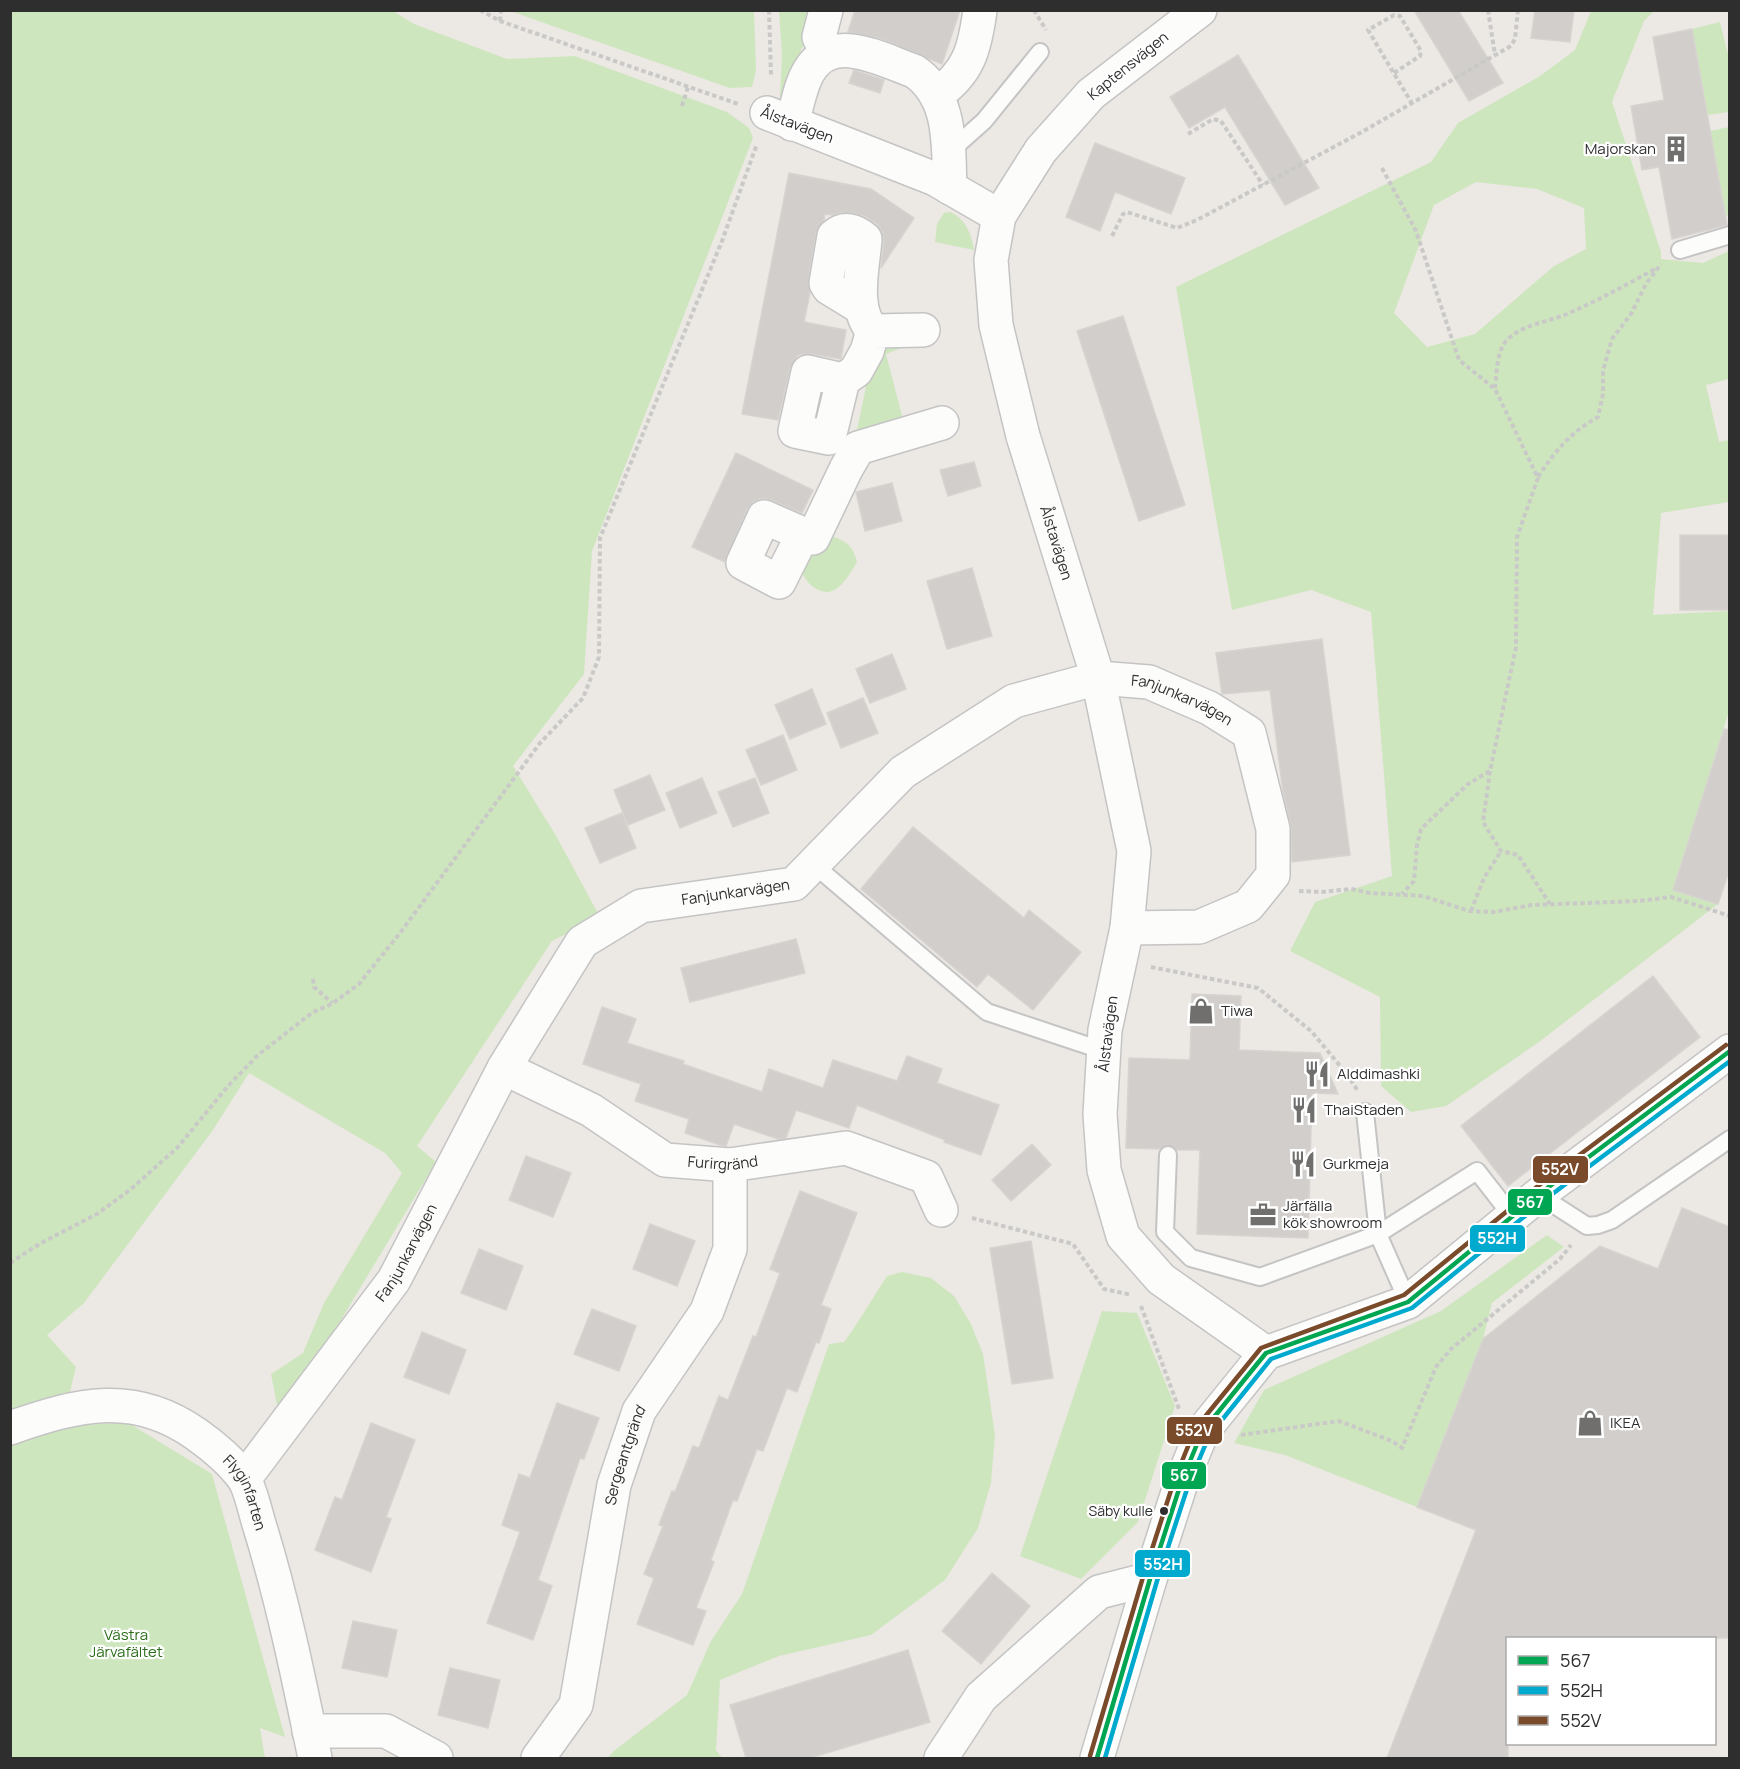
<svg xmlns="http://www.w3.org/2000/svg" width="1740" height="1769" viewBox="0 0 1740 1769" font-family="Manrope,sans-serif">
<rect width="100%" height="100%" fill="#ece8e4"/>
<g fill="#cee6be" fill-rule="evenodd">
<polygon points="11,11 393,11 414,24 507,59 575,56 727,112 749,128 753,138 592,551 584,674 513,766 555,834 600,917 552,941 417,1146 436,1162 306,1378 278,1410 271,1374 303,1353 324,1303 402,1173 385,1153 249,1073 213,1130 84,1303 47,1335 76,1367 68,1400 72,1426 127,1422 212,1474 285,1737 260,1728 265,1758 11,1758"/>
<polygon points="510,11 754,11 756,70 752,87 730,88"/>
<polygon points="779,11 819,11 814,35 801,49 793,99 780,98 782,55"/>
<path d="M1591 11H1654L1644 21 1612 102 1661 252V259L1703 263 1729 251V379L1706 385 1719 442 1729 440V502L1661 513 1653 615 1729 611V711L1673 890 1718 904 1539 1042 1446 1106 1411 1112 1381 1086 1380 997 1290 951 1315 902 1392 876 1371 612 1311 590 1232 610 1176 287 1431 162 1458 123 1540 76 1575 50ZM1476 182 1537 189 1584 208 1586 249 1554 266 1475 334 1427 347 1394 313 1434 205Z"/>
<polygon points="1720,22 1729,58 1729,112 1707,115 1692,29"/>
<polygon points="1729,127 1729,215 1725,216 1710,131"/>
<path d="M951 212C967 221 971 234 974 250L935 242 937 224 944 213Z"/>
<polygon points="874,337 912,344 886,354 906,431 855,439 866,387 853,383"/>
<path d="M834 537C848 541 854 549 857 562 851 572 841 591 828 592 815 593 798 576 802 563 807 549 822 541 834 537Z"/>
<polygon points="1547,1235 1564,1247 1492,1303 1483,1339 1417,1507 1285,1455 1234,1443 1264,1390 1441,1311"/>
<polygon points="902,1272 931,1278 954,1296 971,1324 983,1354 995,1435 991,1483 978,1528 945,1580 871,1635 779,1656 720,1680 716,1750 722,1758 607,1758 615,1750 687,1695 711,1641 742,1594 829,1344 844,1342 852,1331 887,1276"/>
<polygon points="1102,1311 1137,1313 1175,1406 1138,1522 1081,1579 1020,1556"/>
</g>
<g fill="#d1cecb" stroke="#d7d4d0" stroke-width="1.5">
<polygon points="855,10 960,10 942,64 879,38 848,32"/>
<polygon points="1414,10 1458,10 1503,83 1469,101"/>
<polygon points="1535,10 1574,10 1570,42 1531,38"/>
<polygon points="1692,29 1727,225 1672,239 1659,167 1642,170 1631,106 1664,100 1653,37"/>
<polygon points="1238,55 1319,188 1285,205 1225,107 1189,128 1170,97"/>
<polygon points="854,70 884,80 880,93 849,83"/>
<polygon points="1095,143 1185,178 1171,214 1115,192 1100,231 1066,217"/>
<polygon points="789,173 871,189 914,218 881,268 884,240 882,231 877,224 865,216 854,213 842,212 832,215 825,214 824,220 816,233 808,280 810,293 804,322 846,330 841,359 812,354 798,355 790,368 778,420 742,414"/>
<polygon points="1123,316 1185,505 1139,521 1077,331"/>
<polygon points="736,453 813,490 802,513 771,500 761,498 753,502 747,509 725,562 692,547"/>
<polygon points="974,462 981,486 948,496 940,470"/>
<polygon points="892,483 902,521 865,531 856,492"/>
<rect x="1680" y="535" width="50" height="75"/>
<polygon points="972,568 992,636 947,649 927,581"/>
<polygon points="1322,639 1350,855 1292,862 1291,825 1283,792 1270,690 1222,694 1216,653"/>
<polygon points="892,654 906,689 870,703 856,669"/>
<polygon points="812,689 826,724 790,739 775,705"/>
<polygon points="863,698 878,733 841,748 827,713"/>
<polygon points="1724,729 1730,730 1730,868 1718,904 1673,890"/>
<polygon points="783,735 797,770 761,785 746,750"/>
<polygon points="650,775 665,810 628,825 614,790"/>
<polygon points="702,778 717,813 680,828 666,793"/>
<polygon points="755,778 769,813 733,827 718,792"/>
<polygon points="622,813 636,848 600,863 585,828"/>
<polygon points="913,827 1024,918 1029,910 1081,952 1033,1010 988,974 977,987 861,889"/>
<polygon points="796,939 805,973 690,1002 681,968"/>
<polygon points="1653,976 1700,1037 1508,1186 1461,1126"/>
<polygon points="1192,994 1241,996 1239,1050 1320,1053 1338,1094 1312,1093 1308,1238 1197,1234 1200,1150 1177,1150 1168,1145 1159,1149 1126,1148 1129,1058 1190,1060"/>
<polygon points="602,1007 636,1019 627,1043 684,1061 683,1064 762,1092 769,1069 823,1088 833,1060 897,1081 907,1056 942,1069 937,1083 999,1105 981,1155 944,1142 945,1140 857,1105 849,1128 796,1110 786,1138 778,1139 734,1124 726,1146 720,1145 685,1133 689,1119 635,1101 641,1084 583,1064"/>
<polygon points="1032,1144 1051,1165 1011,1201 992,1180"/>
<polygon points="526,1156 571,1173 553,1217 509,1200"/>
<polygon points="800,1191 857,1213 821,1305 831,1309 819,1343 816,1342 797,1392 787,1388 763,1451 757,1449 737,1501 733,1500 711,1560 714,1562 696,1608 706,1611 693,1645 637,1624 654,1578 644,1574 663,1526 659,1525 672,1491 675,1492 693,1446 699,1448 719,1396 728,1400 753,1336 756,1337 780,1273 770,1269"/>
<polygon points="1682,1208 1730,1227 1730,1638 1508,1638 1508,1758 1387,1758 1476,1530 1417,1507 1483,1339 1600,1246 1658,1269"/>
<polygon points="650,1224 695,1241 677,1286 633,1269"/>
<polygon points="1031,1241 1053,1378 1012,1384 990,1248"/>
<polygon points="479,1249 523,1266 506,1310 461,1293"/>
<polygon points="592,1309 636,1326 619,1371 574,1354"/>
<polygon points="422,1332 466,1350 449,1394 404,1377"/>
<polygon points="557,1403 599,1418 584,1459 580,1458 538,1580 552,1586 533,1640 487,1623 520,1532 502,1525 519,1474 530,1478"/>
<polygon points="371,1423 415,1440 386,1517 391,1519 371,1572 315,1550 335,1497 342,1500"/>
<polygon points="992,1573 1030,1606 981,1664 942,1631"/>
<polygon points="353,1621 397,1630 387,1677 342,1668"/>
<polygon points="908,1650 930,1722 810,1758 746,1758 730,1705"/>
<polygon points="450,1668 500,1680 488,1728 438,1715"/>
</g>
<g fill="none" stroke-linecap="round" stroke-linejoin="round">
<g stroke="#c5c4c5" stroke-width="20">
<g id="lane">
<polyline points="948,153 984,121 1040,52"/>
<polyline points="1680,250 1730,235"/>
<polyline points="813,864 987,1012 1104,1051"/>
<polyline points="1365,1112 1378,1234 1408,1302"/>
<polyline points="1168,1155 1165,1232 1191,1258 1260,1277 1378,1234 1477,1171 1512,1216"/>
<polyline points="1539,1195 1587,1226 1598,1225 1612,1220 1730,1139"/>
</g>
</g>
<g stroke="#c5c4c5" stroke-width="36">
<g id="street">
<polyline points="826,10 819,37 827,53"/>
<path id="s1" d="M1200 10 1091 94 1041 150 999 216 991 260 996 325 1023 436 1098 678 1134 851 1127 928 1105 1030 1100 1114 1104 1170 1123 1236 1161 1279 1266 1353"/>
<path d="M936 95C969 73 975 48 980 10"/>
<polyline points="767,113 935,179 999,216"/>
<path d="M792 124C797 106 800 86 809 71 833 31 882 60 914 71 953 97 948 147 950 188"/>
<path d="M860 307 829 288 826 283 834 236C844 227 855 230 865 239 863 267 852 309 873 331"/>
<polyline points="843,380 808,372 795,431 829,438 843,380 856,371 867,351 873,331 923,330"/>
<polyline points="803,534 764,517 743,563 779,582 803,534 813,538 846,469 858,448 942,423"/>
<path id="s2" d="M504 1068 591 1110 665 1160 730 1165 846 1148 926 1177 941 1210"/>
<path id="s3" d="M10 1428C78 1404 134 1390 196 1434 213 1446 230 1460 243 1477 250 1487 255 1511 259 1524 283 1601 299 1680 315 1758"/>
<path id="s4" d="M244 1479 394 1280 504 1068 582 942 641 906 794 884 903 772 1014 701 1098 678 1149 682 1209 708 1249 733 1273 829V875L1248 906 1199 927 1127 928"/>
<polyline points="309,1731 386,1731 436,1758"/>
<path id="s5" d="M538 1758 576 1705 614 1485 639 1411 707 1311 730 1249V1165"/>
<polyline points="941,1758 981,1697 1099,1592 1150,1579"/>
<polyline points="1097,1758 1150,1579 1181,1483 1202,1432 1266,1353 1408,1302 1542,1192 1730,1051"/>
</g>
</g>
<g stroke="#c9c9c8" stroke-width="4" stroke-dasharray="4.5 3" stroke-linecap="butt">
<polyline points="480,10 500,21 738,104"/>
<polyline points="769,10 771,76"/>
<polyline points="1034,10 1046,30"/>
<polyline points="1488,10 1495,55"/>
<polyline points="500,21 501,10"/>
<polyline points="1394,73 1420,56 1421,51 1400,16 1394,15 1368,30 1411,102"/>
<polyline points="682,106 688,87"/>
<polyline points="1188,134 1213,119 1221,121 1263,185"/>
<polyline points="1382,168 1416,231 1459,360 1495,389 1538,478 1517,537 1516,647 1490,771 1468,784 1421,829 1417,845 1414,881 1402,894"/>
<polyline points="1112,236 1123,214 1127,212 1177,228 1197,220 1360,133 1511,46 1515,39 1518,10"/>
<path d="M1495 388C1497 373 1496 350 1508 339 1524 324 1548 322 1567 314 1597 301 1626 285 1655 269"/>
<path d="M1538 477C1555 451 1571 432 1598 417L1603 394V371L1612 339 1631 314 1646 284 1661 264"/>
<polyline points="1490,771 1483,822 1501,851 1518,855 1550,904"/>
<polyline points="1299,891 1322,892 1351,889 1370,893 1423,896 1469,911 1494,912 1532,905 1639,901 1671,897 1730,916"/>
<polyline points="1471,911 1484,878 1501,851"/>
<polyline points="1151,967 1258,988 1311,1031 1346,1073 1358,1091"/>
<polyline points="313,979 314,987 332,1003"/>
<polyline points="972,1218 1073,1244 1104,1289 1132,1295"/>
<polyline points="10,1263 41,1243 97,1214 130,1190 177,1148 228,1086 258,1055 313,1012 332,1004 359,984 400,933 540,743 583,698 599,657 600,538 722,241 757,144"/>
<polyline points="1141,1306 1179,1409"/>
<polyline points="1241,1435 1339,1421 1392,1441 1402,1448 1436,1367 1451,1349 1560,1259 1571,1245"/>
</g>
<use href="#lane" stroke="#fcfcfb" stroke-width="16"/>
<use href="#street" stroke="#fcfcfb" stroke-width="33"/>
<g stroke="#fff" stroke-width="9">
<polyline id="bus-1" points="1097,1758 1150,1579 1181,1483 1202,1432 1266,1353 1408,1302 1542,1192 1730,1051"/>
</g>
<g stroke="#fff" stroke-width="9">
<polyline id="bus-2" points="1105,1758 1157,1581 1188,1486 1209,1436 1271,1359 1412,1308 1547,1198 1730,1061"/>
</g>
<g stroke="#fff" stroke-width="9">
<polyline id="bus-3" points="1090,1756 1143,1577 1174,1481 1195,1429 1261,1348 1404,1295 1538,1186 1726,1045"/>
</g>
<use href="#bus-1" stroke="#00a651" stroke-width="4.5"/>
<use href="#bus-2" stroke="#00a9ce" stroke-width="4.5"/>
<use href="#bus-3" stroke="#7a4b2a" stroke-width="4.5"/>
</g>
<defs>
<g id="building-bare" transform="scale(2.07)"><path d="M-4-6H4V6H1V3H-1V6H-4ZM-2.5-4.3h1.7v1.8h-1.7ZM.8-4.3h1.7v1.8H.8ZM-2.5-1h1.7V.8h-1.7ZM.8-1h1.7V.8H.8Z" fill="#706f6e" stroke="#fff" stroke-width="2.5" paint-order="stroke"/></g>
<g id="shop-bare" transform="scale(2.07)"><path d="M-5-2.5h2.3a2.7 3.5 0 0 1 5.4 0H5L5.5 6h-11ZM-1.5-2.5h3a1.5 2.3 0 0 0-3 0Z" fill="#706f6e" stroke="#fff" stroke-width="2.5" paint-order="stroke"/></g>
<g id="restaurant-bare" transform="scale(2.07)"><path d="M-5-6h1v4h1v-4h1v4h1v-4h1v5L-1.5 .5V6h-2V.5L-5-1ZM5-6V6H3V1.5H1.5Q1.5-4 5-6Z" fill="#706f6e" stroke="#fff" stroke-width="2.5" paint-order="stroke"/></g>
<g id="office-bare" transform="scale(2.07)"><path d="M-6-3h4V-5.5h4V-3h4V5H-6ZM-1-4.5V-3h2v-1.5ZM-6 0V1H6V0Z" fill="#706f6e" stroke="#fff" stroke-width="2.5" paint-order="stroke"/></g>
</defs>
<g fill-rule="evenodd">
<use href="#building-bare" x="1676" y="149"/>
<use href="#shop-bare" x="1201" y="1011"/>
<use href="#restaurant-bare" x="1317" y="1074"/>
<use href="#restaurant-bare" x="1304" y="1110"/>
<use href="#restaurant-bare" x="1303" y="1164"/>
<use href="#office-bare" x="1263" y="1215"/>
<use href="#shop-bare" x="1590" y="1423"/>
</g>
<circle fill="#2e2e2e" stroke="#fff" stroke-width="2" cx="1164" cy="1511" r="5"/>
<g text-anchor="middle" stroke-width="4.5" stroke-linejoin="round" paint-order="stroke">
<g font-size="14" fill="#2e2e2e" stroke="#fff" text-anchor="end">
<text x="1153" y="1516">Säby kulle</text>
</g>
<g font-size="15" fill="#2e2e2e" stroke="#fff">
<text transform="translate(1128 66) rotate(-39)" y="5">Kaptensvägen</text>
<text transform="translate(797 125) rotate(21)" y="5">Ålstavägen</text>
<text dy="5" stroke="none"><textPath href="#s1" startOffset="627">Ålstavägen</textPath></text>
<text dy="5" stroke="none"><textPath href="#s4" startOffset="1323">Fanjunkarvägen</textPath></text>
<text dy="5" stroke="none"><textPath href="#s4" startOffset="801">Fanjunkarvägen</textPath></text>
<text transform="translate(1108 1034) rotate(-83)" y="5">Ålstavägen</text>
<text dy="5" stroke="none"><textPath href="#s2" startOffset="244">Furirgränd</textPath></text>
<text dy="5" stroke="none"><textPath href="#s4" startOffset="279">Fanjunkarvägen</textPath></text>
<text dy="5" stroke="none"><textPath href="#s5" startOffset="320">Sergeantgränd</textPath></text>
<text dy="5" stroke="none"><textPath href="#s3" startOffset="274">Flyginfarten</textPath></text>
</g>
<g font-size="15" fill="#2e2e2e" stroke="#fff" text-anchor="start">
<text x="1656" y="154" text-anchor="end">Majorskan</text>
<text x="1221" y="1016">Tiwa</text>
<text x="1337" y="1079">Alddimashki</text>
<text x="1324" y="1115">ThaiStaden</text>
<text x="1323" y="1169">Gurkmeja</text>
<text x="1283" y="1211">Järfälla<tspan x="1283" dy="17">kök showroom</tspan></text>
<text x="1610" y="1428">IKEA</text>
</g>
<g font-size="15" fill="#2c6e1b" stroke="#fff">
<text x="126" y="1640">Västra<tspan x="126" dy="17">Järvafältet</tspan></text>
</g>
</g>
<g stroke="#fff" stroke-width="2">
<rect x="1532" y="1155" width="57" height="29" rx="6" fill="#7a4b2a"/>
<rect x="1507" y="1188" width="46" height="28" rx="6" fill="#00a651"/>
<rect x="1469" y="1224" width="57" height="29" rx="6" fill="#00a9ce"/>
<rect x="1166" y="1416" width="57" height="29" rx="6" fill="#7a4b2a"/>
<rect x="1161" y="1461" width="46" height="29" rx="6" fill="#00a651"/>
<rect x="1134" y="1549" width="57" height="29" rx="6" fill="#00a9ce"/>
</g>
<g font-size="16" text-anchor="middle" font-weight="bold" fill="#fff">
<text x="1560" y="1175">552V</text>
<text x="1530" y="1208">567</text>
<text x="1497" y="1244">552H</text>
<text x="1194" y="1436">552V</text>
<text x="1184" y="1481">567</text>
<text x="1163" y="1570">552H</text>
</g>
<rect width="1740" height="1769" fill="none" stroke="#2e2e2e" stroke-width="24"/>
<rect x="1506" y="1637" width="210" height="108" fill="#ffffff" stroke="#ababab" stroke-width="1.5"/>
<rect x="1518" y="1656" width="30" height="9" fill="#00a651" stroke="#ababab" stroke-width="1.5"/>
<text x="1560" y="1667" font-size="18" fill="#2e2e2e">567</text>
<rect x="1518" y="1686" width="30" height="9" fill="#00a9ce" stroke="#ababab" stroke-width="1.5"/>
<text x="1560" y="1697" font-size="18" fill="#2e2e2e">552H</text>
<rect x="1518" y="1716" width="30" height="9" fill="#7a4b2a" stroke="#ababab" stroke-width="1.5"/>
<text x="1560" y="1727" font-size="18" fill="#2e2e2e">552V</text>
</svg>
